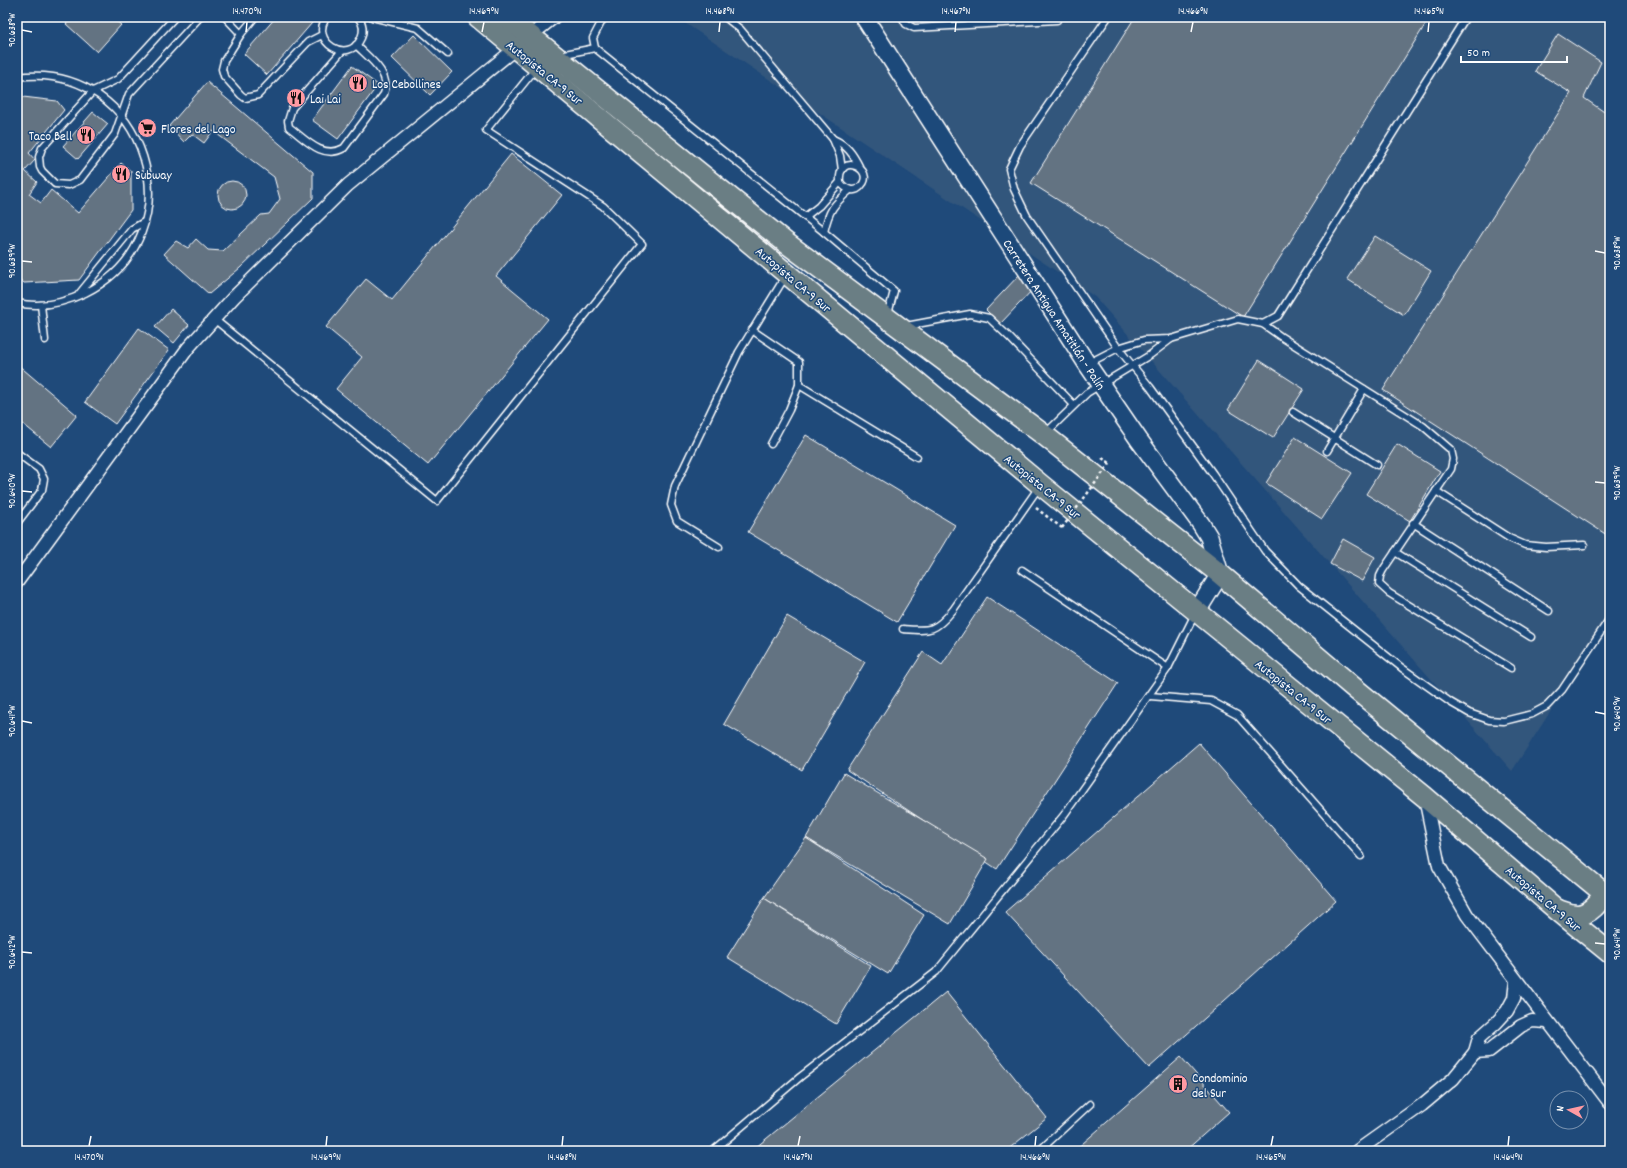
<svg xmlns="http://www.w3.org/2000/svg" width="1627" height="1168" viewBox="0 0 1627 1168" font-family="Dekko,sans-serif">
<rect width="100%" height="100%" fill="#1f4a7a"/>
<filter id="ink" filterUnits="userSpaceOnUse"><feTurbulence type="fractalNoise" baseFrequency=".025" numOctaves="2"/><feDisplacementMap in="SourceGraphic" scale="8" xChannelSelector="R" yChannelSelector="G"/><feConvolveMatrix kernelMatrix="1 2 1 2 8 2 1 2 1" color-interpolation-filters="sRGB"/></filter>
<g filter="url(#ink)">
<polygon fill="#33567c" points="676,17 1610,17 1610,619 1512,771 1095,297"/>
<g fill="#637382" stroke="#fff">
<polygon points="72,17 112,17 121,25 97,52 66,24"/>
<polygon points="276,17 305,17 312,23 267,75 244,54"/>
<polygon points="912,17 942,17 913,22"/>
<polygon points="1135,17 1430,17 1243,317 1031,183"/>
<polygon points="1558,34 1601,62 1584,98 1610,116 1610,537 1383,390 1571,93 1535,71"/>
<polygon points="414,35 452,72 430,95 392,58"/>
<polygon points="352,66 378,85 338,139 312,120"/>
<polygon points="207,82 313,172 313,198 240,268 209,294 164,254 176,241 188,248 196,239 208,250 223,251 261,215 269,214 280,199 274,177 213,131 204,143 192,134 184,142 169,126"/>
<polygon points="23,97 57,101 64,110 29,153 35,160 25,171 37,182 29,194 41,203 51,190 78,213 121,163 131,171 131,210 79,280 24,283 17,277 17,104"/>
<polygon points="93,112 108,124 78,159 63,146"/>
<polygon points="511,154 562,195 496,276 548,319 428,465 336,389 362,357 326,327 366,279 392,300"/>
<circle cx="232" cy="195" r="14"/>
<polygon points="1375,236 1431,271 1404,315 1347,279"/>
<polygon points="1020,274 1035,287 1000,324 986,310"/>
<polygon points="171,309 189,325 174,343 155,327"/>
<polygon points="139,328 169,350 115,424 85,402"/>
<polygon points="1259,360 1304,389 1273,438 1228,410"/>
<polygon points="17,364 77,415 51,447 17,419"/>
<polygon points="806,435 955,525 897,622 748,532"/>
<polygon points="1295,437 1352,473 1322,519 1266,483"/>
<polygon points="1397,444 1440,471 1410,521 1366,494"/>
<polygon points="1343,539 1375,557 1362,581 1330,564"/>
<polygon points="987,597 1118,683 997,869 847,770 923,652 942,665"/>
<polygon points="787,616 865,662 802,770 724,724"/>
<polygon points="1199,743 1336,901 1149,1068 1005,912"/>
<polygon points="844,773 988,859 950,924 806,838"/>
<polygon points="806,838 924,915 888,974 764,898"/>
<polygon points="764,898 871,966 836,1024 727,957"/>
<polygon points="946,992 1047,1118 1006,1151 757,1151 755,1148"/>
<polygon points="1181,1057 1229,1112 1185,1151 1074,1151"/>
</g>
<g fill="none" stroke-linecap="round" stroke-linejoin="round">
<g stroke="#fff" stroke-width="9">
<g id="service">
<polyline points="175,17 118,79 93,91 42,148 39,157 40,167 42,171 55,184 69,185 80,180 115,134 129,94 200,17"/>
<polyline points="225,17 241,34 255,17"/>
<path d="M327 17C308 41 349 66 361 38 364 31 363 23 358 17"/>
<polyline points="372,17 418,28 448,54"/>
<polyline points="725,17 740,29 833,139 840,156 842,170"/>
<polyline points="902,17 906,24 914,28 1057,20 1056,17"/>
<polyline points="1108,17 1020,146 1009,169 1014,189 1027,216 1118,348 1150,387 1213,474 1265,551 1299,586 1402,668 1450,702 1469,713 1489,720 1504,721 1532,714 1547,706 1562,690 1610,618"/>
<polyline points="241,34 224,61 222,69 224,76 241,95 245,98 258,95 308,42 322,35"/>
<polyline points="595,48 593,38 604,17"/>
<path d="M342 51 292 108 288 121 289 127C306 140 323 160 344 148L384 94C392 74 369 58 356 45"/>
<polyline points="560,55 595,48 824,232 894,291 888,314"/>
<path d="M17 77C147 59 201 236 85 293 64 303 40 308 17 303"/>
<path d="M833 139C847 145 853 154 860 168"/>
<path d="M805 217 819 206 840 182C837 151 877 169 861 186 854 194 845 189 840 182"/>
<path d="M824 232C829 210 833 205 850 190"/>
<polyline points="79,294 132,229 144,222"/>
<polyline points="41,305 45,340"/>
<polyline points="214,319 437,501 642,244 603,206 486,130 536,68"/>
<polyline points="1263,324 1278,316 1466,17"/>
<polyline points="906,326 970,314 989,318 1009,337 1074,405"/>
<polyline points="752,330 799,362 799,385 789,410 771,444"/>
<polyline points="1087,364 1118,348 1144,340 1171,339 1238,319 1263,324 1280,336 1423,426 1451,450 1453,459 1451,469 1383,570 1380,576 1379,584 1389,593 1511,668"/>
<polyline points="799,385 917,457"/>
<polyline points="1293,412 1377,465"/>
<polyline points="1045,434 1087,393 1150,355 1171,339"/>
<polyline points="1327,451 1364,389"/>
<polyline points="17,453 39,469 44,479 42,490 17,523"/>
<polyline points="1436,491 1509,538 1525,545 1546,547 1584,545"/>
<polyline points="1413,523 1549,611"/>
<polyline points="719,547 677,521 671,505 675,486 739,352 785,277"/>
<polyline points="1395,552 1531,637"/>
<polyline points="1022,570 1168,668"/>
<path d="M903 629C930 631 935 632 953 610L1039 487"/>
<polyline points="1150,696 1211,701 1237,715 1361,856"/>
<polyline points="713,1151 800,1077 936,972 1064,815 1168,668 1195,614"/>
<polyline points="1039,1151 1090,1104"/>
</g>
</g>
<g stroke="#fff" stroke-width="15">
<g id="minor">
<polyline points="530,36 554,17"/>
<polyline points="17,582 188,348 234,297 348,185 516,48"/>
<polyline points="1425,798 1439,866 1467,915 1610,1103"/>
<polyline points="1475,1052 1489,1051 1521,1026 1532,1021 1547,1022"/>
<polyline points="1357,1151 1422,1105 1453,1079 1475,1052 1479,1038 1496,1023 1507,1011 1514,998 1516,981"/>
</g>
</g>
<g stroke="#fff" stroke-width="20">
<polyline id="secondary" points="864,17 1087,364 1139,440 1201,524 1209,537 1220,574 1197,611"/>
</g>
<g stroke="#fff" stroke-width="23">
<g id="trunk">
<polyline points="478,17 1041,485 1425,797 1556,909 1610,953"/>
<polyline points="507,17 785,242 1044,435 1220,574 1353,687 1610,898"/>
<path d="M1558 910C1564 912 1572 915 1577 915 1590 915 1599 902 1605 893"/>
</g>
</g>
<g stroke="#fff" stroke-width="2.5" stroke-dasharray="3 3" stroke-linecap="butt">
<polyline points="1102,458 1110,463"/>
<polyline points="1036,508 1062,528"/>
</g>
<use href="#service" stroke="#1f4a7a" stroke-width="6"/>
<use href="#minor" stroke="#1f4a7a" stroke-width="12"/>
<use href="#secondary" stroke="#1f4a7a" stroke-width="17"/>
<use href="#trunk" stroke="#6b7e84" stroke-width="20"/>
<polyline stroke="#fff" stroke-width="2.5" stroke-dasharray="3 3" stroke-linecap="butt" points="1062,528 1110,463"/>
</g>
</g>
<path fill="none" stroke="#fff" stroke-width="1.5" d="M22 30 32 32M246 32 247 22M482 32 484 22M719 32 720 22M955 32 956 22M1191 32 1193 22M1428 32 1429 22M1595 251 1605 253M22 261 32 262M1595 482 1605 483M22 491 32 492M1595 712 1605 714M22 721 32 723M1595 943 1605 944M22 952 32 953M89 1146 91 1136M326 1146 327 1136M562 1146 563 1136M798 1146 800 1136M1035 1146 1036 1136M1271 1146 1273 1136M1508 1146 1509 1136"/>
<defs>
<g id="restaurant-disc" transform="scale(1)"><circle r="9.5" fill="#ff9aa2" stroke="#1f4a7a"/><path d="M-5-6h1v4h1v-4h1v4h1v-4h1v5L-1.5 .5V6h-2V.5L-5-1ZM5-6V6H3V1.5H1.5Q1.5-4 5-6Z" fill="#111"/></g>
<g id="supermarket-disc" transform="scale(1)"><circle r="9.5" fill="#ff9aa2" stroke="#1f4a7a"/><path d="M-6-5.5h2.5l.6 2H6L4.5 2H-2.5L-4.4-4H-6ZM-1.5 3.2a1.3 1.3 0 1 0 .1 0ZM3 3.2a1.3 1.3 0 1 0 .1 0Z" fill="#111"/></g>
<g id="building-disc" transform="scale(1)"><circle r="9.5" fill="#ff9aa2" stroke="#1f4a7a"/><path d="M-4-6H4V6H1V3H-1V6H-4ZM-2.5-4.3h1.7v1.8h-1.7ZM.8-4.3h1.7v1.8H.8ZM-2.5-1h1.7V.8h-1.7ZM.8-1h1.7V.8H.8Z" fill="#111"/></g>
</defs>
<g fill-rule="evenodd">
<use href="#restaurant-disc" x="358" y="83"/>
<use href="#restaurant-disc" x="296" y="98"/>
<use href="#supermarket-disc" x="147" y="128"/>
<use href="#restaurant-disc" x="86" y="135"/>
<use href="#restaurant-disc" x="121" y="174"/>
<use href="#building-disc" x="1178" y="1084"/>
</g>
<g text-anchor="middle" stroke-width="3" stroke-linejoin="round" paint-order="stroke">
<g font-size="13" fill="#fff" stroke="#1f4a7a">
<text transform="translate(545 72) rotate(39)" y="5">Autopista CA-9 Sur</text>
<text transform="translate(794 279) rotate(40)" y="5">Autopista CA-9 Sur</text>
<text transform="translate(1055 314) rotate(57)" y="5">Carretera Antigua Amatitlán - Palín</text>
<text transform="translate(1043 486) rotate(39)" y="5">Autopista CA-9 Sur</text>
<text transform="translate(1294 691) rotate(39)" y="5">Autopista CA-9 Sur</text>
<text transform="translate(1544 898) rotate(40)" y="5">Autopista CA-9 Sur</text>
</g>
<g font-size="13" fill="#fff" stroke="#1f4a7a" text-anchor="start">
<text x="372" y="88">Los Cebollines</text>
<text x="310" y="103">Lai Lai</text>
<text x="161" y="133">Flores del Lago</text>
<text x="72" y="140" text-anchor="end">Taco Bell</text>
<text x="135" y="179">Subway</text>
<text x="1192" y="1082">Condominio<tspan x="1192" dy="15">del Sur</tspan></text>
</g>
</g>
<rect width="1627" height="1168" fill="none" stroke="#1f4a7a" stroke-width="44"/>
<g transform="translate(1569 1110) rotate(278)"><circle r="19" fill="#1f4a7a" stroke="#7992af"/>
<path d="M0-3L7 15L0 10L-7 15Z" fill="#ff9aa2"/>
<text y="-6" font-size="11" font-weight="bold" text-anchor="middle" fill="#ffffff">N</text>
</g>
<path d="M1461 56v6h106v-6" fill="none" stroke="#ffffff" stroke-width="2"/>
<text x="1467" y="56" font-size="12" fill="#ffffff" stroke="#1f4a7a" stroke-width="3" paint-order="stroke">50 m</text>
<rect x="22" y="22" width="1583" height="1124" fill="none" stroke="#fff" stroke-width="1.5"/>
<g font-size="10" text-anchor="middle" fill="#fff">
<text x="247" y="14">14.470°N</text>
<text x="484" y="14">14.469°N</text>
<text x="720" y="14">14.468°N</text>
<text x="956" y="14">14.467°N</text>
<text x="1193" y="14">14.466°N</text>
<text x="1429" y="14">14.465°N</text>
<text transform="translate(11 30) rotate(-90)" y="4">90.638°W</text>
<text transform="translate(1616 253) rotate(-90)" y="4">90.638°W</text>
<text transform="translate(11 261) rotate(-90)" y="4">90.639°W</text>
<text transform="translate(1616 483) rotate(-90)" y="4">90.639°W</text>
<text transform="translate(11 491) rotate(-90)" y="4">90.640°W</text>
<text transform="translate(1616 714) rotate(-90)" y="4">90.640°W</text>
<text transform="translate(11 721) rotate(-90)" y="4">90.641°W</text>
<text transform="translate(1616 944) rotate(-90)" y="4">90.641°W</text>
<text transform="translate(11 952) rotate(-90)" y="4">90.642°W</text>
<text x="89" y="1160">14.470°N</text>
<text x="326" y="1160">14.469°N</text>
<text x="562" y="1160">14.468°N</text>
<text x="798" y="1160">14.467°N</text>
<text x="1035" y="1160">14.466°N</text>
<text x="1271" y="1160">14.465°N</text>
<text x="1508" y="1160">14.464°N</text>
</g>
</svg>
